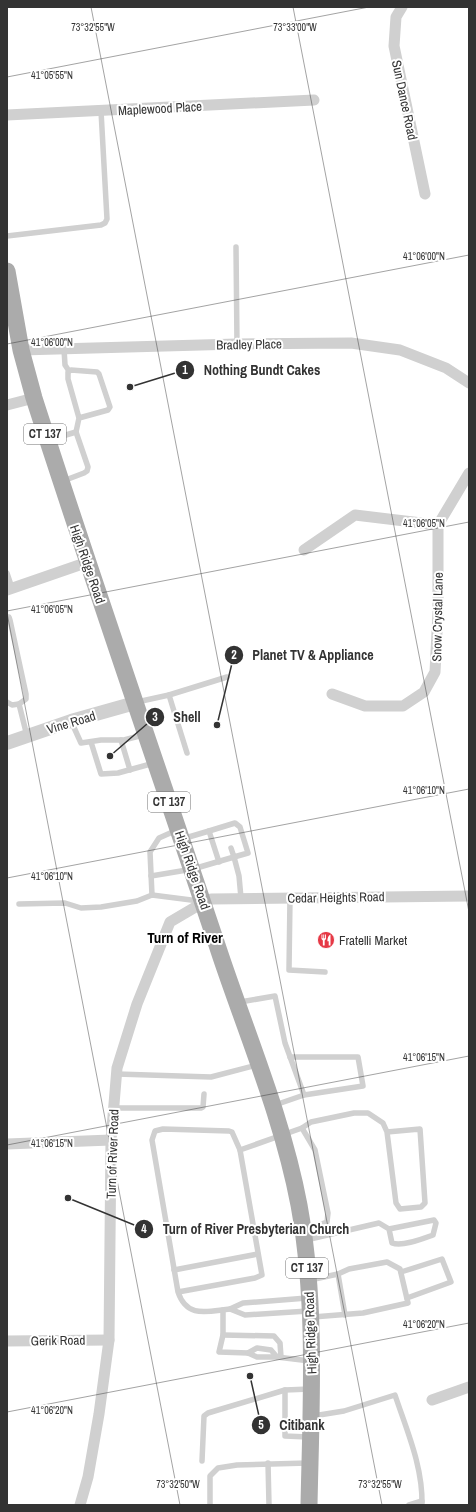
<svg xmlns="http://www.w3.org/2000/svg" width="476" height="1512" viewBox="0 0 476 1512" font-family="'Archivo Narrow',sans-serif">
<rect width="100%" height="100%" fill="#fff"/>
<g fill="none" stroke-linecap="round" stroke-linejoin="round">
<g stroke="#d0d0d0" stroke-width="5.5">
<polyline points="7,236 101,225 105,223 107,219 101,111"/>
<polyline points="236,247 237,344"/>
<polyline points="64,349 65,365 69,371"/>
<polyline points="76,432 79,418 68,379 68,372 71,370 97,372 99,374 110,407 108,410 79,418"/>
<polyline points="49,440 76,432 88,467 87,471 84,473 63,481"/>
<polyline points="7,573 12,588"/>
<polyline points="7,617 9,617 10,620 26,694 26,699 19,704 12,705 7,702"/>
<polyline points="169,695 187,753"/>
<polyline points="137,702 169,695 227,677"/>
<polyline points="19,704 27,736"/>
<polyline points="71,721 81,743 101,740 124,740 143,735"/>
<polyline points="121,740 130,770"/>
<polyline points="91,742 101,774 118,773 154,763"/>
<polyline points="209,831 235,823 240,827 248,853 234,857 231,848"/>
<polyline points="182,839 209,831 219,862"/>
<polyline points="151,876 193,869 234,857 239,876 241,898"/>
<polyline points="152,895 150,852 159,838 177,830"/>
<polyline points="290,898 289,970 325,972"/>
<polyline points="19,904 65,903 81,908 101,907 137,901 152,895 199,901"/>
<polyline points="240,1002 275,996 285,1043 304,1095"/>
<polyline points="117,1074 211,1077 257,1065"/>
<polyline points="275,1105 304,1095 363,1086 358,1057 290,1057"/>
<polyline points="113,1108 201,1108 203,1107 204,1094"/>
<polyline points="302,1128 315,1150 328,1213 327,1222 305,1230"/>
<polyline points="240,1150 302,1128 311,1122 354,1113 368,1113 383,1123 387,1132 396,1203 400,1209 421,1207 425,1203 420,1129 387,1132"/>
<path d="M306 1240 379 1223 389 1229 434 1220 436 1223 433 1235C422 1239 402 1247 392 1243L389 1229"/>
<polyline points="174,1270 258,1254"/>
<polyline points="401,1272 442,1259 451,1282 407,1298"/>
<polyline points="338,1274 345,1315"/>
<polyline points="310,1280 338,1274 349,1269 387,1262 400,1269 408,1303 363,1313 313,1317"/>
<path d="M178 1292 255 1278 262 1275 240 1150 232 1132 229 1131 163 1129 155 1131 152 1140 178 1292C187 1319 208 1311 230 1309"/>
<polyline points="307,1298 243,1303 230,1309 245,1315 308,1311"/>
<polyline points="223,1310 223,1335 219,1352 248,1353 257,1357 277,1357 310,1361"/>
<polyline points="223,1335 274,1336 280,1343 281,1357"/>
<polyline points="248,1353 257,1348 271,1350 277,1357"/>
<polyline points="285,1390 285,1436 308,1437"/>
<path d="M313 1416 344 1411 395 1395C407 1431 423 1467 422 1505"/>
<polyline points="202,1461 204,1416 208,1413 285,1390 310,1389"/>
<polyline points="268,1463 269,1505"/>
<polyline points="210,1505 210,1476 218,1468 237,1465 308,1463"/>
<polyline points="409,1505 422,1501"/>
</g>
<g stroke="#d0d0d0" stroke-width="11">
<polyline points="402,7 396,17 394,46 425,194"/>
<polyline points="7,115 314,100"/>
<polyline points="21,350 237,344 351,343 400,350 446,368 469,383"/>
<polyline points="7,405 34,398"/>
<polyline points="304,550 355,515 438,525"/>
<polyline points="7,590 88,562"/>
<polyline points="332,694 365,706 403,706 424,692 435,672 438,612 438,525 469,473"/>
<polyline points="7,1144 111,1140"/>
<polyline points="7,1341 109,1340"/>
<polyline points="432,1400 469,1387"/>
<polyline points="80,1505 88,1477 99,1414 109,1340 111,1140 117,1068 137,1004 170,922 204,902 211,899 469,896"/>
</g>
<polyline stroke="#d0d0d0" stroke-width="14" points="7,743 71,721 135,703"/>
<path stroke="#ababab" stroke-width="17" d="M7 271 21 350 34 398C94 585 159 771 221 957 249 1040 283 1120 299 1205 317 1304 311 1405 309 1505"/>
</g>
<path fill="none" stroke="#333" stroke-width="1" stroke-opacity="0.45" d="M91 7 382 1505M293 7 469 912M7 77 369 7M7 344 469 255M7 611 469 522M7 613 180 1505M7 878 469 789M7 1145 469 1056M7 1412 469 1323"/>
<defs>
<g id="restaurant-disc" transform="scale(0.9)"><circle r="9.5" fill="#e63946" stroke="#fff"/><path d="M-5-6h1v4h1v-4h1v4h1v-4h1v5L-1.5 .5V6h-2V.5L-5-1ZM5-6V6H3V1.5H1.5Q1.5-4 5-6Z" fill="#fff"/></g>
</defs>
<g fill-rule="evenodd">
<use href="#restaurant-disc" x="326" y="940"/>
</g>
<g text-anchor="middle" stroke-width="4" stroke-linejoin="round" paint-order="stroke">
<g fill="#fff" stroke="#707070" stroke-width="1">
<rect x="24" y="424" width="42" height="20" rx="3"/>
<rect x="148" y="792" width="42" height="20" rx="3"/>
<rect x="286" y="1258" width="42" height="20" rx="3"/>
</g>
<g font-size="12" font-weight="bold" fill="#333">
<text x="45" y="438">CT 137</text>
<text x="169" y="806">CT 137</text>
<text x="307" y="1272">CT 137</text>
</g>
<g font-size="13" fill="#333" stroke="#fff">
<text transform="translate(405 100) rotate(78)" y="5">Sun Dance Road</text>
<text transform="translate(160 108) rotate(-3)" y="5">Maplewood Place</text>
<text transform="translate(249 344) rotate(-1)" y="5">Bradley Place</text>
<text transform="translate(88 564) rotate(71)" y="5">High Ridge Road</text>
<text transform="translate(437 617) rotate(-89)" y="5">Snow Crystal Lane</text>
<text transform="translate(71 722) rotate(-17)" y="5">Vine Road</text>
<text transform="translate(193 870) rotate(71)" y="5">High Ridge Road</text>
<text transform="translate(336 897) rotate(-1)" y="5">Cedar Heights Road</text>
<text transform="translate(112 1154) rotate(-88)" y="5">Turn of River Road</text>
<text transform="translate(310 1333) rotate(-92)" y="5">High Ridge Road</text>
<text transform="translate(58 1340) rotate(-1)" y="5">Gerik Road</text>
</g>
<g font-size="13" fill="#333" stroke="#fff" text-anchor="start">
<text x="339" y="945">Fratelli Market</text>
</g>
<g font-size="15" font-weight="bold" fill="#000" stroke="#fff">
<text x="185" y="943">Turn of River</text>
</g>
</g>
<g font-size="10" text-anchor="middle" fill="#333" stroke="#fff" stroke-width="4" stroke-linejoin="round" paint-order="stroke">
<text x="93" y="31">73°32'55"W</text>
<text x="295" y="31">73°33'00"W</text>
<text x="52" y="79">41°05'55"N</text>
<text x="424" y="260">41°06'00"N</text>
<text x="52" y="346">41°06'00"N</text>
<text x="424" y="527">41°06'05"N</text>
<text x="52" y="613">41°06'05"N</text>
<text x="424" y="794">41°06'10"N</text>
<text x="52" y="880">41°06'10"N</text>
<text x="424" y="1061">41°06'15"N</text>
<text x="52" y="1147">41°06'15"N</text>
<text x="424" y="1328">41°06'20"N</text>
<text x="52" y="1414">41°06'20"N</text>
<text x="178" y="1488">73°32'50"W</text>
<text x="380" y="1488">73°32'55"W</text>
</g>
<path fill="none" stroke="#333" stroke-width="1.5" d="M130 387L185 370M217 725L234 655M110 756L155 717M68 1198L144 1229M250 1376L261 1425"/>
<g fill="#333" stroke="#fff" stroke-width="1.5">
<circle cx="130" cy="387" r="4"/>
<circle cx="217" cy="725" r="4"/>
<circle cx="110" cy="756" r="4"/>
<circle cx="68" cy="1198" r="4"/>
<circle cx="250" cy="1376" r="4"/>
<circle cx="185" cy="370" r="10"/>
<circle cx="234" cy="655" r="10"/>
<circle cx="155" cy="717" r="10"/>
<circle cx="144" cy="1229" r="10"/>
<circle cx="261" cy="1425" r="10"/>
</g>
<g font-size="12" text-anchor="middle" font-weight="bold" fill="#fff">
<text x="185" y="374">1</text>
<text x="234" y="659">2</text>
<text x="155" y="721">3</text>
<text x="144" y="1233">4</text>
<text x="261" y="1429">5</text>
</g>
<g font-size="14" text-anchor="middle" font-weight="bold" fill="#333" stroke="#fff" stroke-width="4" stroke-linejoin="round" paint-order="stroke">
<text x="262" y="375">Nothing Bundt Cakes</text>
<text x="313" y="660">Planet TV &amp; Appliance</text>
<text x="187" y="722">Shell</text>
<text x="256" y="1234">Turn of River Presbyterian Church</text>
<text x="302" y="1430">Citibank</text>
</g>
<rect width="476" height="1512" fill="none" stroke="#333333" stroke-width="16"/>
</svg>
